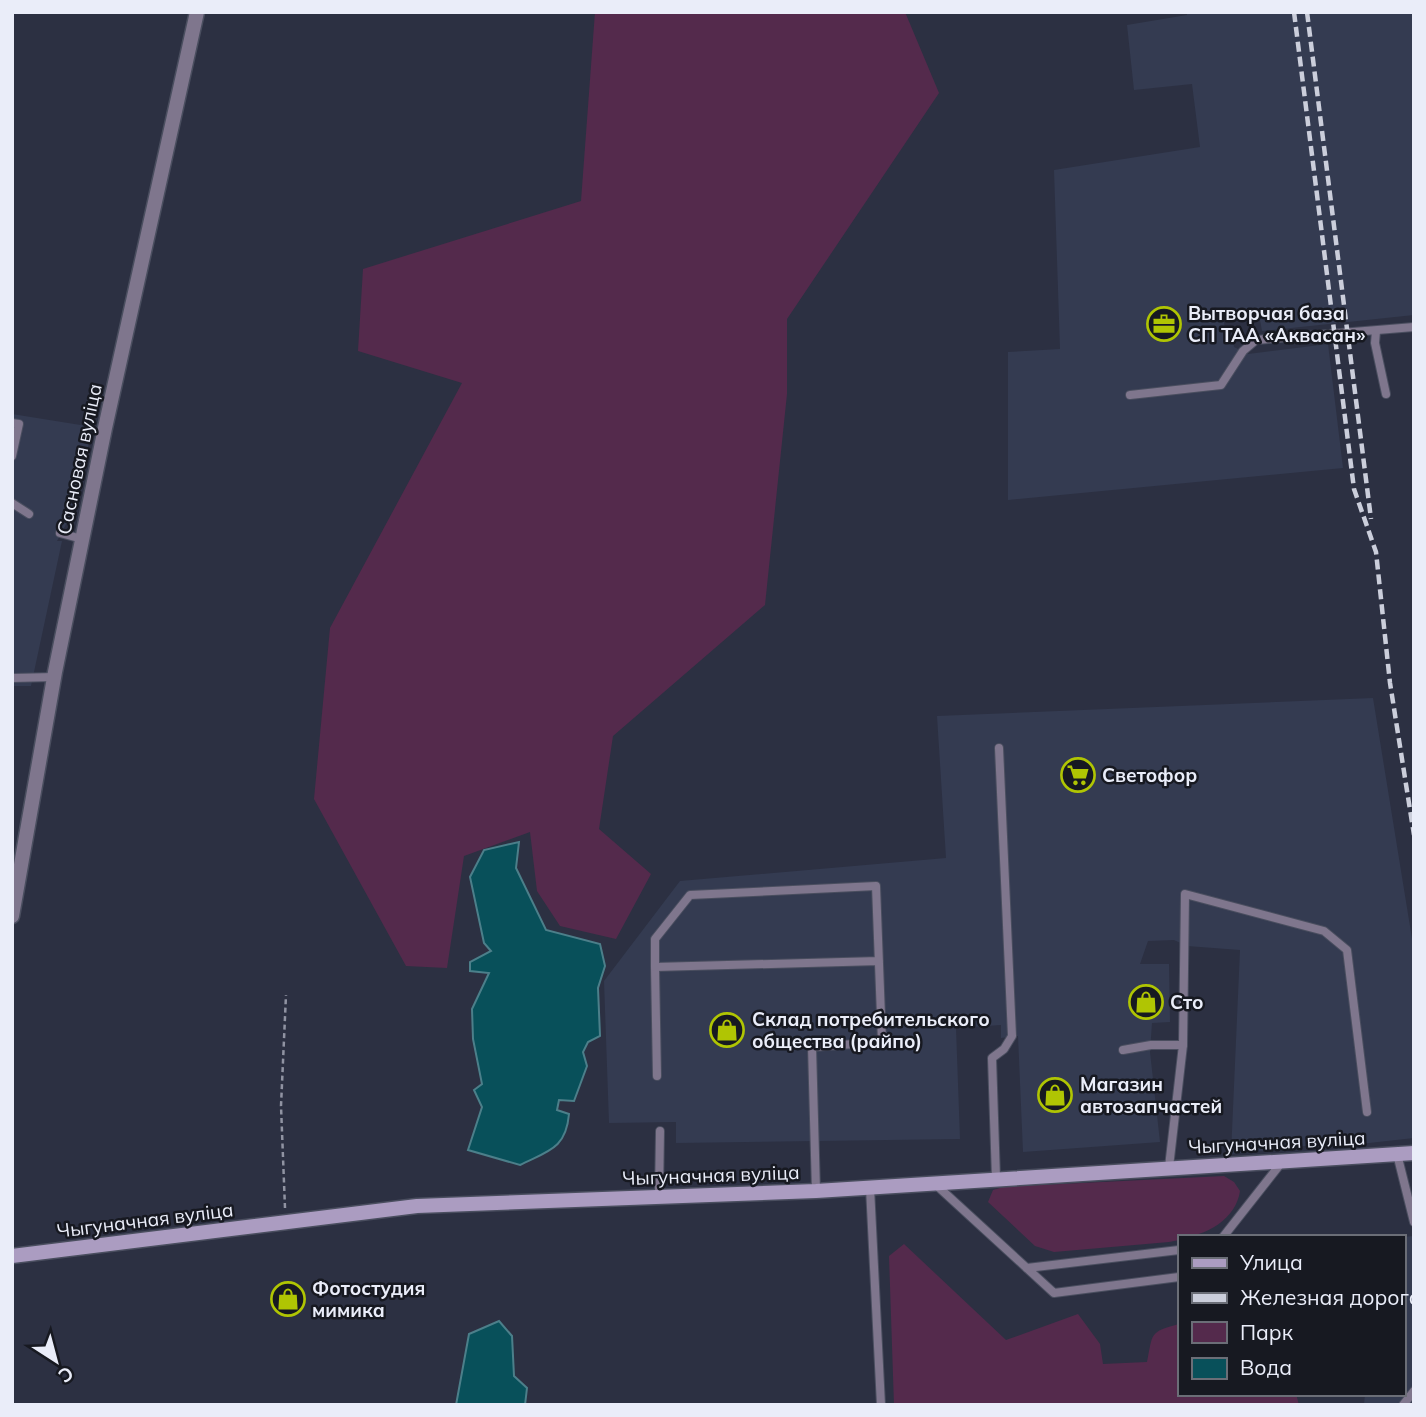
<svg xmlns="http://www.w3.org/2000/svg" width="1426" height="1417" viewBox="0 0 1426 1417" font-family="Mulish,sans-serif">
<rect width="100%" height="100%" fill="#2c3042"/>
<g fill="#343b51">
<polygon points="1187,12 1414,12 1414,315 1262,331 1259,314 1223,316 1226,335 1232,334 1234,347 1248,354 1328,344 1343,468 1008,500 1008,352 1060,349 1054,170 1200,147 1192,84 1134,90 1127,25 1187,15"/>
<polygon points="12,414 93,427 71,515 57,541 62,541 31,686 12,686"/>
<polygon points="1373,698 1414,951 1414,1138 1351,1145 1350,1141 1231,1154 1240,950 1187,946 1174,940 1148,941 1140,964 1169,964 1170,1022 1152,1023 1150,1052 1160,1142 1023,1152 1018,1036 1001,1038 1001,1025 956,1028 960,1139 676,1143 676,1122 609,1123 604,981 680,881 946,858 937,716"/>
<polygon points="1414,1236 1414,1405 1364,1405 1365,1394 1403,1394 1403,1237"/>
</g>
<g fill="#542a4c">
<polygon points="595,12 905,12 939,93 787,319 787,394 765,605 613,736 599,829 651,874 616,939 560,926 537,891 530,832 464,856 447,968 406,966 314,799 330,628 462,383 358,351 363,269 581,201"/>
<path d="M1224 1176 1234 1182 1240 1191C1236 1219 1206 1237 1179 1237V1240L1169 1242 1054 1252 1035 1246 988 1202 993 1190 1003 1187Z"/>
<path d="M904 1244 1006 1340 1078 1314 1100 1344 1103 1364 1147 1362C1153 1333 1149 1332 1179 1324V1394H1296L1299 1405H894L889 1256Z"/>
</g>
<g fill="#08505a" stroke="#4c7f8a" stroke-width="2">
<path d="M519 842 516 868 546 930 600 944 605 966 598 988 600 1036 588 1042 583 1052 587 1066 574 1101 559 1100 557 1110 569 1114C566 1149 548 1151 520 1165L468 1150 482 1107 474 1090 482 1084 473 1039 472 1009 489 973 470 971V962L491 951 484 943 470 877 484 850Z"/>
<polygon points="499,1321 512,1336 514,1376 527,1388 525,1405 456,1405 469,1334"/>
</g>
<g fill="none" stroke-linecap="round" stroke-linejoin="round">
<g stroke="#4a4e5f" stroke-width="10">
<g id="lane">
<polyline points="1376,331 1375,343 1386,394"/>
<polyline points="1130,395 1221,385 1243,351 1256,340 1414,327"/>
<polyline points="12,423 19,424 12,456"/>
<polyline points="12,503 29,514"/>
<polyline points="60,533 82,539"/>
<polyline points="12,678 55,677"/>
<polyline points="655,967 657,1076"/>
<polyline points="1183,1045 1185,894 1324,931 1347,950 1367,1112"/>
<polyline points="1123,1050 1151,1045 1183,1045 1169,1167"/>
<polyline points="1397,1154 1414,1222"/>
<polyline points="996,1178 992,1058 1004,1049 1012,1036 999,748"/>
<polyline points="934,1183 1054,1293 1179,1277"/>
<polyline points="870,1188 881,1405"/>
<polyline points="816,1191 812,1047 882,1042 876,886 690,895 655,939 655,967 879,961"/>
<polyline points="659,1194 660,1131"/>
<polyline points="1223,1237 1282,1162"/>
<polyline points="1027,1268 1179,1250"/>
<polyline points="1403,1405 1414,1391"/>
</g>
</g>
<g stroke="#4a4e5f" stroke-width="17">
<polyline id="street" points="12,916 55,672 105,428 197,12"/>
</g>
<g stroke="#4a4e5f" stroke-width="17">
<polyline id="secondary" points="12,1256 417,1206 816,1191 1414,1153"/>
</g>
<polyline stroke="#9093a2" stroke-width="2.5" stroke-dasharray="5 3.5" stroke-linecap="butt" points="285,1208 281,1106 286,995"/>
<use href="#lane" stroke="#7f768d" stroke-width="8"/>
<use href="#street" stroke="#7f768d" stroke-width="14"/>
<use href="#secondary" stroke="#ab9cc1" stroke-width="14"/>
<g stroke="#cbcedb" stroke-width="4.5" stroke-dasharray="10 5" stroke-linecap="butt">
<polyline points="1294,12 1354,489 1376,552 1390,683 1414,835"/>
<polyline points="1307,12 1371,519"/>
</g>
</g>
<defs>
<g id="office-ring" transform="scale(1.75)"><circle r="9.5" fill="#171921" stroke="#b0c503" stroke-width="1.5"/><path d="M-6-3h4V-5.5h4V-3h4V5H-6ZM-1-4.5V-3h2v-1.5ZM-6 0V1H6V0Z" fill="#b0c503"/></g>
<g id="supermarket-ring" transform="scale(1.75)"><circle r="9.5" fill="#171921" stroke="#b0c503" stroke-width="1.5"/><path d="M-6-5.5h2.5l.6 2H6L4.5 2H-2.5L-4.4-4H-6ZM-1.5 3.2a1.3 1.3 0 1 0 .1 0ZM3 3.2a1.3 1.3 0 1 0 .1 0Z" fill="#b0c503"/></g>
<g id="shop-ring" transform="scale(1.75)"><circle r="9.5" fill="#171921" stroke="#b0c503" stroke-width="1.5"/><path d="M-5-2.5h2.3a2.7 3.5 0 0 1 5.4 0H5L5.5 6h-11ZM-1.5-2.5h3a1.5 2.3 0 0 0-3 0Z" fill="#b0c503"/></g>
</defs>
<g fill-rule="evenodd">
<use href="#office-ring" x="1164" y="324"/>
<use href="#supermarket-ring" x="1078" y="775"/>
<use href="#shop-ring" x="1146" y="1002"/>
<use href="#shop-ring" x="727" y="1030"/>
<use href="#shop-ring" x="1055" y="1095"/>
<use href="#shop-ring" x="288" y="1299"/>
</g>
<g text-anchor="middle" stroke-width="5" stroke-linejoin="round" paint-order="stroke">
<g font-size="19" font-weight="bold" fill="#eaedf9" stroke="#171921" text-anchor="start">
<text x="1188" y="320">Вытворчая база<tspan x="1188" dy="22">СП ТАА «Аквасан»</tspan></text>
<text x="1102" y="782">Светофор</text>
<text x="1170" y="1009">Сто</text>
<text x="752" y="1026">Склад потребительского<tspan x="752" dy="22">общества (райпо)</tspan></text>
<text x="1080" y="1091">Магазин<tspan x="1080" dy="22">автозапчастей</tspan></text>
<text x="312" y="1295">Фотостудия<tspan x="312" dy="22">мимика</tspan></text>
</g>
<g font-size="19" fill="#eaedf9" stroke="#171921">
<text transform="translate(79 459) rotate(-78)" y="7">Сасновая вуліца</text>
<text transform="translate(1277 1142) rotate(-3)" y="7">Чыгуначная вуліца</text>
<text transform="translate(711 1175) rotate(-2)" y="7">Чыгуначная вуліца</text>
<text transform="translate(145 1220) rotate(-7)" y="7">Чыгуначная вуліца</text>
</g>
</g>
<rect width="1426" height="1417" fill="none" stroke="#eaedf9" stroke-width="28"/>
<rect x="1178" y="1235" width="228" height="161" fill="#171921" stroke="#6b6e77" stroke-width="2"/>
<rect x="1192" y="1258" width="35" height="10" fill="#ab9cc1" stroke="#6b6e77" stroke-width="2"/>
<text x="1240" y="1270" font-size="21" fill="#eaedf9">Улица</text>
<rect x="1192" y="1293" width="35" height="10" fill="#cbcedb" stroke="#6b6e77" stroke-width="2"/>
<text x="1240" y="1305" font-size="21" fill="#eaedf9">Железная дорога</text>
<rect x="1192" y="1322" width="35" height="21" fill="#542a4c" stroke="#6b6e77" stroke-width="2"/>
<text x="1240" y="1340" font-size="21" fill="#eaedf9">Парк</text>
<rect x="1192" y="1358" width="35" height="21" fill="#08505a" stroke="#6b6e77" stroke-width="2"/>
<text x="1240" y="1375" font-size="21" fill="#eaedf9">Вода</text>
<g transform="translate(56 1361) rotate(144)" stroke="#171921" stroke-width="5" paint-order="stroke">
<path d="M0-5L12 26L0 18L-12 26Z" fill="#eaedf9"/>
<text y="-10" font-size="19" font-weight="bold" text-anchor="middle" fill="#eaedf9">С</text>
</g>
</svg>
